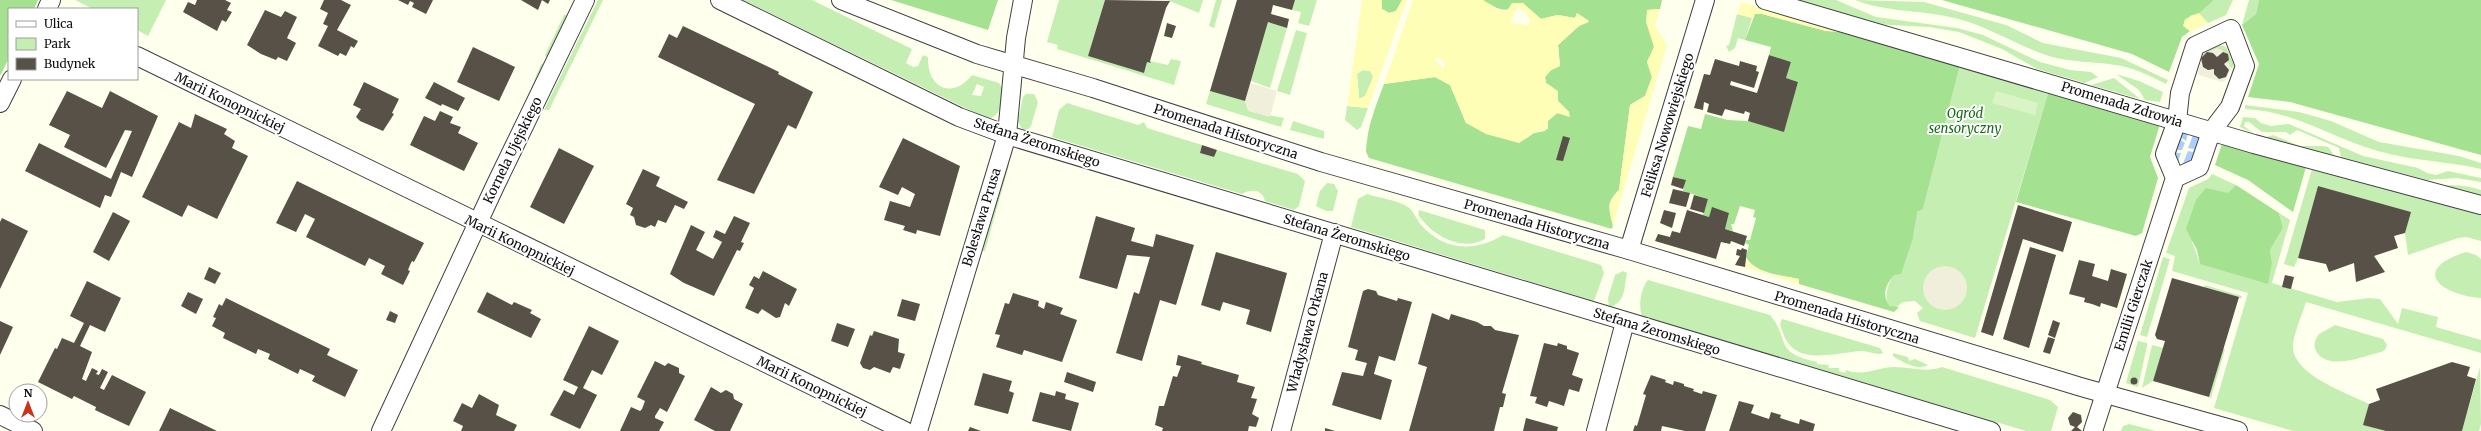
<svg xmlns="http://www.w3.org/2000/svg" width="2481" height="431" viewBox="0 0 2481 431" font-family="Merriweather,serif">
<rect width="100%" height="100%" fill="#ffe"/>
<g fill="#c5eeb2" fill-rule="evenodd">
<polygon points="75,0 166,0 148,36 137,30 137,9 93,9"/>
<polygon points="598,0 603,0 549,110 544,110"/>
<path d="M743 0H812L912 49 906 63 913 67 918 66 923 55 928 57C927 88 952 100 972 75L999 83 1002 88C1001 101 1003 115 988 119ZM977 84 984 87 981 96 972 95Z"/>
<polygon points="1059,0 1105,0 1088,56 1144,73 1147,62 1152,63 1150,61 1168,65 1171,59 1181,61 1174,85 1057,49 1058,45 1047,42"/>
<polygon points="1167,0 1203,0 1199,13"/>
<polygon points="1216,0 1222,0 1214,28 1209,26"/>
<polygon points="1295,0 1317,0 1309,26 1298,23 1301,12 1292,10"/>
<polygon points="1789,0 1836,0 1876,17 1957,28 1983,35 2040,62 2070,70 2091,72 2098,77 2085,83 2037,69 2002,49 1959,32 1929,27 1874,24"/>
<path d="M1855 0 1924 2 2006 25 2043 43 2121 58 2168 80 2166 84C2150 76 2133 67 2115 65 2093 61 2071 63 2049 56 2014 45 1986 24 1950 17 1918 10 1886 12 1855 0Z"/>
<polygon points="2214,0 2233,0 2226,15 2190,31 2183,24"/>
<polygon points="2249,0 2259,0 2256,14 2242,25"/>
<polygon points="1737,14 1752,18 1745,40 1738,38 1735,48 1729,52 1726,46 1729,45"/>
<polygon points="564,15 569,15 547,58 545,55"/>
<polygon points="1268,22 1287,28 1270,88 1251,81"/>
<polygon points="1296,30 1307,33 1290,95 1277,91"/>
<polygon points="2217,44 2226,47 2234,65 2232,68 2199,58 2200,53"/>
<polygon points="541,64 545,65 532,92 530,91"/>
<path d="M1960 65 2049 90 1975 338 1920 321 1917 313 1923 308 1915 301 1903 302 1895 308C1870 300 1907 255 1912 239 1916 230 1914 220 1917 212L1923 209Z"/>
<polygon points="1363,70 1370,71 1374,76 1365,96 1359,99 1357,74"/>
<polygon points="2116,74 2139,81 2163,92 2160,102 2145,100 2139,90"/>
<polygon points="2114,78 2140,99 2091,85"/>
<polygon points="1210,91 1245,101 1249,111 1284,118 1281,127 1206,104"/>
<polygon points="1026,94 1034,94 1038,102 1031,126 1027,131 1022,129 1018,121 1023,97"/>
<path d="M1067 103 1138 125 1144 122 1147 128 1202 145 1200 153 1214 157 1217 150 1298 174 1305 181 1299 206 1294 210 1265 201C1262 189 1251 189 1242 194L1052 137 1059 110Z"/>
<path d="M2245 105 2299 112 2331 121 2379 142 2459 156 2481 163V169C2447 161 2412 161 2378 151 2332 138 2295 111 2245 109Z"/>
<polygon points="1347,106 1368,108 1361,127 1357,130 1345,120"/>
<polygon points="2243,117 2255,118 2261,123 2271,126 2289,124 2363,156 2418,168 2427,173 2436,175 2448,171 2481,178 2481,182 2457,178 2427,180 2341,157 2339,148 2297,130 2290,135 2286,132 2262,132 2249,122 2245,122 2244,126 2254,134 2240,127"/>
<polygon points="1293,121 1324,131 1324,139 1290,130"/>
<polygon points="2273,135 2300,146 2323,146 2328,147 2334,155 2307,151 2263,138"/>
<polygon points="1006,164 1009,165 985,251 980,251"/>
<polygon points="2312,169 2481,215 2481,241 2466,237 2458,238 2408,255 2405,233 2410,212 2318,186 2298,258 2294,267 2284,264"/>
<path d="M2212 174 2236 185 2192 242 2200 264 2272 262 2270 250 2283 228 2279 213 2290 220 2272 283 2337 302 2369 298 2380 299 2398 324 2402 308 2438 317 2436 327 2481 340V353L2306 302C2302 315 2295 330 2293 344 2290 374 2347 393 2369 404L2364 425 2386 431H2293L2214 408 2248 293 2172 271 2175 256 2166 253 2189 188 2208 179Z"/>
<polygon points="1327,183 1334,184 1338,191 1333,211 1326,211 1316,206 1320,191"/>
<path d="M2441 186C2454 184 2469 186 2481 190V196Z"/>
<path d="M1367 194C1379 198 1397 200 1408 207 1414 211 1417 221 1422 226 1445 251 1475 252 1503 235L1601 265 1604 273 1594 301 1351 227 1358 199Z"/>
<path d="M1419 210 1485 230V239C1464 251 1437 238 1423 221 1420 217 1417 215 1419 210Z"/>
<path d="M2466 252 2476 255 2481 259V298C2441 295 2409 270 2466 252Z"/>
<polygon points="2163,257 2170,259 2147,337 2140,335"/>
<path d="M1623 271 1627 273C1624 288 1626 302 1609 308L1608 298 1615 275Z"/>
<path d="M1648 280 1770 315C1791 340 1772 352 1817 362V364L1829 365 1828 368H1839V371L1845 373 1846 370C1863 377 1878 367 1895 367 1911 367 1926 373 1942 367L2050 400 2058 407 2051 431H2026L1642 316C1638 305 1641 288 1648 280Z"/>
<polygon points="2205,285 2242,296 2241,299 2204,288"/>
<path d="M1782 319 1880 348 1883 353C1878 356 1869 351 1862 351 1836 352 1795 368 1783 333 1781 328 1779 323 1782 319Z"/>
<path d="M2335 325 2383 339 2387 345 2385 350 2381 352C2363 356 2328 372 2316 351 2313 345 2315 339 2319 334Z"/>
<polygon points="2138,341 2147,343 2147,346 2138,387 2126,383"/>
<polygon points="2152,345 2163,348 2153,381 2142,388"/>
<polygon points="2223,349 2225,349 2211,398 2209,397"/>
<path d="M1893 353 1908 357 1909 361 1915 359 1928 365C1918 371 1902 362 1893 356Z"/>
<polygon points="2480,367 2481,424 2479,431 2462,431"/>
<polygon points="2129,424 2156,431 2121,431 2123,426"/>
</g>
<g fill="#a4e190">
<polygon points="0,0 38,0 34,9 9,9 9,58 0,76"/>
<polygon points="891,0 998,0 988,30"/>
<polygon points="1382,0 1402,0 1396,11 1389,13 1382,9"/>
<path d="M1483 0H1662L1660 9 1647 10 1654 47 1647 62 1652 77 1645 96 1630 105 1619 190C1599 209 1617 214 1612 229L1369 158 1366 152C1367 127 1375 108 1384 84L1435 77 1450 85 1466 123 1519 143 1534 133 1545 131 1548 121 1557 113 1569 116V112L1558 101 1552 87 1546 83 1545 77 1551 70 1560 66 1558 45 1579 26 1589 21 1577 13 1575 18 1558 15 1541 19 1523 3C1510 9 1506 13 1493 6 1489 3 1486 4 1483 0Z"/>
<polygon points="1942,0 2214,0 2199,13 2190,16 2186,28 2190,31 2182,37 2169,72 2132,54"/>
<polygon points="2259,0 2481,0 2481,155 2290,102 2248,97 2259,64 2242,25 2256,14"/>
<path d="M1755 14H1762L1826 31 1845 32 1960 65 1923 209 1917 212 1913 238 1901 274 1894 275C1886 284 1881 296 1890 306L1899 307 1894 312 1799 284V279C1782 275 1755 274 1746 257L1749 245 1745 243 1746 240H1750L1756 218 1753 217 1755 210 1740 206 1734 224H1731L1733 231 1725 229 1729 213 1712 208 1709 217 1703 215 1708 199 1683 191 1685 180 1673 177 1688 126 1701 129 1705 114 1728 120 1748 121 1784 131 1798 82 1786 78 1791 62 1769 55 1771 47 1745 40Z"/>
<polygon points="2049,90 2160,124 2150,157 2158,178 2142,233 2136,236 2016,202"/>
<polygon points="2223,141 2306,167 2293,212 2248,180 2215,165"/>
<polygon points="2236,185 2279,213 2283,228 2270,250 2272,262 2268,284 2200,264 2197,250 2186,229 2196,200 2206,188 2228,193"/>
</g>
<g fill="#fffeb6" fill-rule="evenodd">
<path d="M1362 0H1382V9L1389 13 1396 11 1402 0H1407L1368 108 1347 106ZM1363 70 1370 71 1373 77 1365 96 1359 99 1357 74Z"/>
<path d="M1413 0H1483L1499 10 1507 11 1512 3H1523L1541 19 1557 15 1575 18 1577 13 1589 22 1579 26 1558 45 1560 66 1551 70 1545 77 1546 83 1558 91V101L1569 112 1570 117 1557 113 1548 121V129L1534 133 1519 143 1486 134 1466 123 1450 85 1435 77 1384 84ZM1518 7 1527 14 1530 21 1528 25 1512 23 1511 20ZM1437 58 1443 60 1445 66 1443 68 1434 60Z"/>
<polygon points="1741,2 1845,32 1826,31 1762,14 1755,14 1752,18 1737,14"/>
<path d="M1660 9 1655 25 1667 45 1613 225C1608 211 1608 202 1619 190L1630 105 1645 96 1652 77 1647 62 1654 47 1646 22 1647 10Z"/>
<polygon points="2199,13 2208,23 2190,31 2183,26 2185,19"/>
<path d="M1747 259C1755 275 1784 276 1799 279V284L1745 267Z"/>
</g>
<polygon fill="#dbf4c5" points="1996,91 2038,103 2035,115 1992,103"/>
<g fill="#f0efdb">
<polygon points="2217,48 2223,51 2231,68 2225,81 2222,82 2199,75 2198,72 2203,55"/>
<polygon points="1250,83 1277,91 1270,117 1248,111 1245,101"/>
<circle cx="1945" cy="288" r="22"/>
</g>
<polygon fill="#accefd" stroke="#2a71dc" points="2180,131 2201,138 2193,162 2182,166 2177,165 2172,154"/>
<polygon fill="#ffe" points="2188,133 2193,135 2188,148 2194,149 2193,152 2188,151 2182,166 2177,165 2181,153 2177,153 2177,150 2182,150 2185,143 2181,140 2182,138 2186,141"/>
<g fill="#575148">
<polygon points="197,0 225,0 231,3 227,10 232,12 226,22 222,20 217,31 183,12 188,2 195,5"/>
<polygon points="324,0 341,0 351,5 337,30 358,41 354,48 351,46 346,56 340,53 338,56 318,46 328,26 323,24 328,13 320,9"/>
<polygon points="398,0 433,0 426,14 412,7 414,3 410,1 408,5"/>
<polygon points="521,0 550,0 548,4 542,0 538,10"/>
<polygon points="1105,0 1170,1 1166,8 1150,61 1151,63 1147,62 1144,73 1088,56"/>
<polygon points="1237,0 1295,0 1292,10 1273,5 1271,14 1289,19 1287,28 1268,22 1245,101 1210,91"/>
<polygon points="265,10 281,17 285,11 297,17 287,38 296,43 287,61 278,57 276,60 261,54 247,45"/>
<polygon points="1167,23 1176,26 1172,38 1164,36"/>
<polygon points="683,26 779,72 778,74 813,92 796,129 788,125 754,194 717,180 755,104 658,57 669,34 677,38"/>
<polygon points="473,47 515,67 499,101 457,82"/>
<polygon points="2207,52 2213,53 2217,57 2223,52 2228,54 2229,60 2224,64 2229,70 2226,77 2219,79 2214,74 2214,69 2208,70 2203,67 2201,58"/>
<polygon points="1769,55 1791,62 1786,78 1798,82 1784,132 1748,121 1750,113 1745,111 1744,114 1725,109 1722,116 1707,112 1709,104 1704,102 1703,110 1694,108 1704,74 1710,75 1715,59 1739,66 1740,61 1757,66 1756,71 1759,72 1754,88 1731,81 1730,85 1757,93"/>
<polygon points="364,82 399,99 392,113 394,114 383,131 360,121 356,117 361,109 353,105"/>
<polygon points="434,82 465,98 458,111 442,104 441,106 425,98"/>
<polygon points="67,91 102,108 110,91 158,116 132,177 121,172 111,197 105,195 100,208 25,171 39,143 111,179 132,131 125,130 106,168 64,147 70,135 49,125"/>
<polygon points="440,111 453,117 450,123 461,127 458,133 478,143 464,171 410,145 424,116 435,121"/>
<polygon points="195,114 227,129 224,134 235,141 232,148 248,156 217,219 188,205 182,217 142,197 179,122 191,128"/>
<polygon points="1563,136 1570,138 1563,161 1556,160"/>
<polygon points="903,138 960,166 940,236 917,230 916,234 903,230 905,226 884,220 890,201 910,207 915,194 902,187 898,195 879,187"/>
<polygon points="1202,145 1217,150 1214,157 1200,153"/>
<polygon points="559,148 594,166 564,224 530,207"/>
<polygon points="643,169 660,177 656,186 688,202 684,209 675,205 666,223 658,220 655,227 651,225 645,228 636,225 634,217 630,215 633,208 626,204"/>
<polygon points="1673,177 1686,180 1683,189 1671,185"/>
<polygon points="297,181 424,243 414,262 412,261 410,265 408,270 410,271 403,285 381,274 385,266 369,258 365,266 306,237 315,219 305,214 296,232 276,223"/>
<polygon points="2318,186 2411,212 2405,233 2394,236 2398,248 2374,256 2385,272 2356,282 2354,263 2329,272 2326,264 2298,258"/>
<polygon points="1673,189 1690,193 1686,207 1669,203"/>
<polygon points="1694,195 1708,199 1704,213 1690,209"/>
<polygon points="2018,205 2072,222 2063,252 2023,239 1993,336 1981,332"/>
<polygon points="1712,207 1729,213 1725,229 1747,236 1744,246 1731,241 1730,244 1721,242 1716,259 1655,241 1658,234 1670,237 1672,231 1680,233 1687,210 1709,217"/>
<polygon points="1664,210 1676,213 1672,228 1660,223"/>
<polygon points="113,212 130,221 109,261 93,252"/>
<polygon points="734,216 750,223 741,242 744,243 740,251 737,250 714,296 684,283 670,274 691,225 705,232 696,250 713,259 722,242 713,237 716,230 725,234"/>
<polygon points="1096,216 1135,228 1131,241 1153,247 1156,234 1194,245 1176,305 1160,300 1142,361 1116,353 1134,292 1139,294 1150,257 1127,255 1117,289 1079,278"/>
<polygon points="2,218 28,231 0,289 0,222"/>
<polygon points="2030,247 2056,255 2029,348 2003,339"/>
<polygon points="1742,248 1747,250 1745,267 1735,265 1740,256 1736,255 1737,249 1741,250"/>
<polygon points="1216,252 1287,273 1271,332 1246,324 1250,310 1223,302 1220,311 1201,305"/>
<polygon points="2079,260 2095,264 2092,276 2108,281 2111,269 2127,274 2117,308 2101,303 2100,307 2092,304 2084,302 2085,298 2069,294"/>
<polygon points="209,267 221,273 215,284 204,279"/>
<polygon points="763,271 797,289 789,306 785,303 780,317 776,318 762,309 758,314 745,308 754,288 749,285 754,276 759,279"/>
<polygon points="2285,275 2294,277 2291,289 2282,287"/>
<polygon points="2172,278 2239,297 2209,397 2153,381 2165,341 2157,339 2155,335"/>
<polygon points="87,281 121,298 105,332 90,325 80,346 92,352 82,379 86,381 92,368 98,371 96,374 99,375 102,369 108,372 100,388 104,390 112,375 146,392 129,426 95,410 96,407 74,396 72,399 38,382 55,348 57,349 62,338 74,343 84,323 70,316"/>
<polygon points="1368,289 1376,291 1378,295 1397,301 1398,298 1412,302 1395,361 1379,356 1375,370 1374,374 1392,380 1381,420 1332,405 1342,372 1363,376 1367,363 1355,360 1358,350 1348,347 1363,291"/>
<polygon points="188,292 203,299 196,314 181,306"/>
<polygon points="487,292 512,305 514,302 532,310 530,313 541,319 531,338 477,312"/>
<polygon points="1013,293 1039,301 1038,306 1044,309 1046,302 1063,308 1060,314 1077,320 1062,362 1024,350 1022,355 996,347 1000,335 995,334 1005,303 1009,304"/>
<polygon points="226,298 330,349 327,355 358,370 345,397 312,381 315,376 300,369 298,374 268,359 270,354 258,349 256,354 223,338 225,333 212,326 216,318 213,317 219,304 222,306"/>
<polygon points="902,299 920,304 915,321 897,316"/>
<polygon points="390,311 398,315 395,323 386,320"/>
<polygon points="1432,313 1449,320 1451,314 1477,322 1484,326 1491,326 1495,330 1519,335 1502,393 1506,394 1503,407 1500,407 1494,431 1409,431 1427,367 1418,364"/>
<polygon points="2053,320 2060,323 2055,338 2048,335"/>
<polygon points="0,321 13,327 0,355"/>
<polygon points="837,323 855,329 848,347 831,341"/>
<polygon points="589,326 619,341 602,375 592,370 583,388 597,395 580,429 550,415 564,390 574,395 578,387 563,380"/>
<polygon points="874,331 899,339 898,352 905,354 900,369 893,367 890,373 874,367 870,370 863,368 860,363 870,335 872,336"/>
<polygon points="2048,337 2055,339 2050,354 2043,352"/>
<polygon points="1544,343 1557,346 1558,343 1567,346 1567,349 1579,353 1572,375 1583,379 1579,392 1569,389 1564,406 1549,401 1547,407 1535,403 1537,397 1530,396"/>
<polygon points="1178,355 1202,362 1201,364 1239,375 1237,382 1255,387 1251,398 1257,399 1252,414 1259,418 1256,427 1249,426 1248,431 1162,431 1163,428 1155,425 1159,406 1164,406 1173,376 1177,377 1181,366 1176,365"/>
<polygon points="655,361 665,366 668,363 679,368 679,373 685,376 667,412 660,408 655,416 655,418 664,422 659,431 620,431 631,407 640,411 642,409 645,401 637,397"/>
<polygon points="2452,362 2470,367 2467,376 2476,379 2462,431 2386,431 2363,425 2369,404 2380,400 2376,389"/>
<polygon points="1067,372 1096,382 1093,392 1064,382"/>
<polygon points="983,373 1012,381 1009,391 1014,393 1008,414 974,405"/>
<polygon points="1651,375 1666,380 1665,382 1673,385 1674,381 1684,384 1684,386 1694,389 1693,391 1702,394 1703,391 1717,395 1705,431 1685,431 1662,426 1661,431 1633,431 1635,425 1637,426 1646,395 1643,394"/>
<circle cx="2134" cy="381" r="3.5"/>
<polygon points="711,387 721,393 726,390 733,394 734,399 743,404 730,431 715,431 694,420"/>
<polygon points="1056,391 1066,394 1065,399 1079,403 1071,431 1032,421 1040,392 1055,396"/>
<polygon points="479,394 499,405 496,415 517,425 514,431 461,431 463,426 453,421 462,403 472,408"/>
<polygon points="1739,401 1754,405 1751,413 1769,419 1771,412 1781,415 1780,418 1799,424 1800,419 1815,424 1813,431 1729,431"/>
<polygon points="170,408 172,409 217,431 159,431"/>
<polygon points="2073,412 2081,415 2082,422 2077,427 2082,431 2071,431 2075,427 2070,425 2068,418"/>
<polygon points="1526,418 1558,427 1557,431 1523,431"/>
<polygon points="970,427 981,431 968,431"/>
<polygon points="1325,428 1335,431 1325,431"/>
</g>
<g fill="none" stroke-linecap="round" stroke-linejoin="round">
<g stroke="#404040" stroke-width="20">
<g id="street">
<polyline points="720,0 959,117 1007,135 1991,431"/>
<polyline points="841,0 977,54 1093,88 1321,162 1629,250 2081,387 2238,431"/>
<polyline points="1765,0 2254,144 2481,205"/>
<polyline points="47,9 51,0"/>
<polyline points="137,56 905,431"/>
<polyline points="0,103 12,79"/>
<polyline points="1629,250 1705,0"/>
<polyline points="0,415 33,431"/>
<polyline points="381,431 495,186 585,0"/>
<polyline points="918,431 1007,135 1016,38 1023,0"/>
<polyline points="1281,431 1334,233"/>
<polyline points="1596,431 1625,322"/>
<polyline points="2093,431 2175,178 2199,167 2211,132 2230,107 2245,66 2231,29 2195,46 2180,93 2177,121 2165,154 2175,178"/>
</g>
</g>
<use href="#street" stroke="#fff" stroke-width="18"/>
</g>
<g text-anchor="middle" stroke-width="4" stroke-linejoin="round" paint-order="stroke">
<g font-size="13" fill="#0d0d0d" stroke="#fff">
<text transform="translate(230 102) rotate(26)" y="5">Marii Konopnickiej</text>
<text transform="translate(2122 104) rotate(17)" y="5">Promenada Zdrowia</text>
<text transform="translate(1667 125) rotate(-73)" y="5">Feliksa Nowowiejskiego</text>
<text transform="translate(1226 131) rotate(18)" y="5">Promenada Historyczna</text>
<text transform="translate(1037 142) rotate(18)" y="5">Stefana Żeromskiego</text>
<text transform="translate(512 150) rotate(-64)" y="5">Kornela Ujejskiego</text>
<text transform="translate(981 217) rotate(-73)" y="5">Bolesława Prusa</text>
<text transform="translate(1537 224) rotate(16)" y="5">Promenada Historyczna</text>
<text transform="translate(1347 237) rotate(17)" y="5">Stefana Żeromskiego</text>
<text transform="translate(520 245) rotate(26)" y="5">Marii Konopnickiej</text>
<text transform="translate(2133 305) rotate(-72)" y="5">Emilii Gierczak</text>
<text transform="translate(1847 317) rotate(17)" y="5">Promenada Historyczna</text>
<text transform="translate(1657 331) rotate(17)" y="5">Stefana Żeromskiego</text>
<text transform="translate(1307 332) rotate(-75)" y="5">Władysława Orkana</text>
<text transform="translate(812 386) rotate(26)" y="5">Marii Konopnickiej</text>
</g>
<g font-size="13" font-style="italic" fill="#176c16" stroke="#fff">
<text x="1965" y="118">Ogród<tspan x="1965" dy="15">sensoryczny</tspan></text>
</g>
</g>
<rect x="8" y="8" width="130" height="72" fill="#ffffff" stroke="#9e9e9e"/>
<rect x="16" y="21" width="20" height="6" fill="#ffffff" stroke="#9e9e9e"/>
<text x="44" y="28" font-size="12" fill="#0d0d0d">Ulica</text>
<rect x="16" y="38" width="20" height="12" fill="#c5eeb2" stroke="#9e9e9e"/>
<text x="44" y="48" font-size="12" fill="#0d0d0d">Park</text>
<rect x="16" y="58" width="20" height="12" fill="#575148" stroke="#9e9e9e"/>
<text x="44" y="68" font-size="12" fill="#0d0d0d">Budynek</text>
<g transform="translate(28 403)"><circle r="19" fill="#ffffff" stroke="#9e9e9e"/>
<path d="M0-3L7 15L0 10L-7 15Z" fill="#cd3216"/>
<text y="-6" font-size="11" font-weight="bold" text-anchor="middle" fill="#0d0d0d">N</text>
</g>
</svg>
